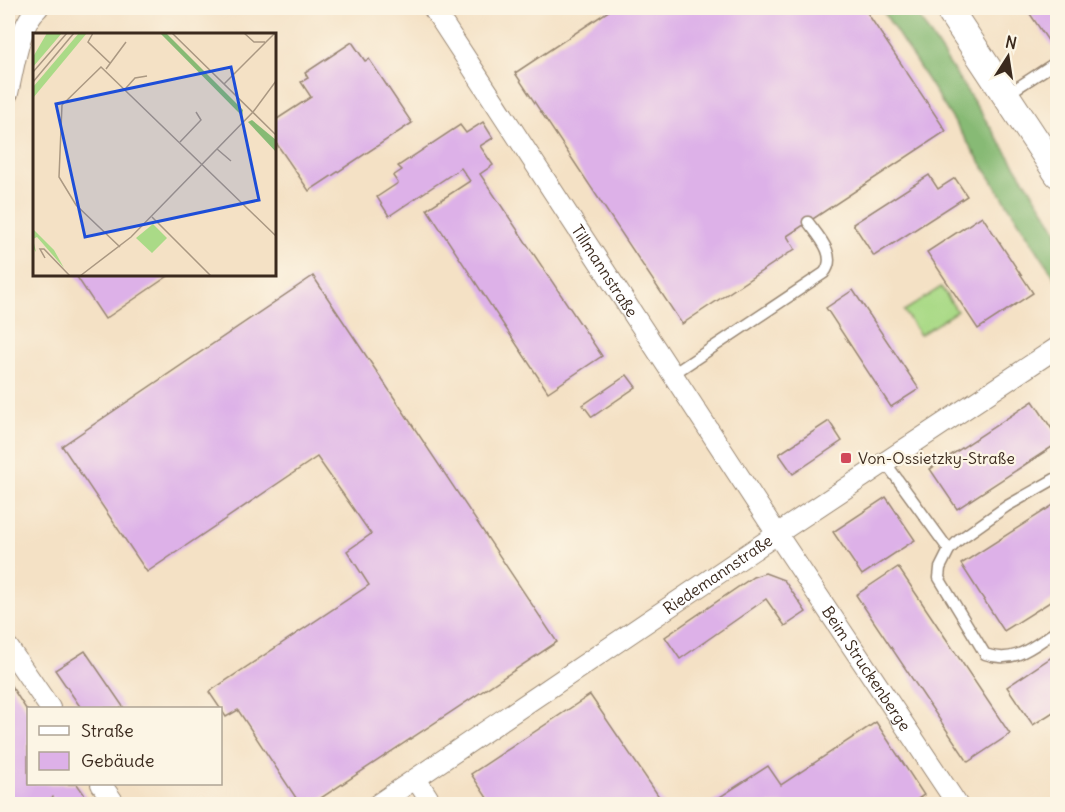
<svg xmlns="http://www.w3.org/2000/svg" width="1065" height="812" viewBox="0 0 1065 812" font-family="Delius,sans-serif">
<rect width="100%" height="100%" fill="#fcf5e5"/>
<filter id="ink" filterUnits="userSpaceOnUse"><feTurbulence type="fractalNoise" baseFrequency=".0167" numOctaves="2"/><feDisplacementMap in="SourceGraphic" scale="12" xChannelSelector="R" yChannelSelector="G"/><feConvolveMatrix kernelMatrix="1 2 1 2 8 2 1 2 1" color-interpolation-filters="sRGB"/></filter>
<filter id="wash" filterUnits="userSpaceOnUse"><feTurbulence type="fractalNoise" baseFrequency=".008" numOctaves="4" result="noise"/><feDisplacementMap in="SourceGraphic" scale="24" xChannelSelector="R" yChannelSelector="G"/><feGaussianBlur stdDeviation="1.35" result="paint"/><feColorMatrix in="noise" values="0 0 0 0 0 0 0 0 0 0 0 0 0 0 0 0 0 1.4 0 .05"/><feComposite in="paint" operator="in"/></filter>
<g filter="url(#wash)">
<rect width="100%" height="100%" fill="#f4e1c5"/>
<polygon fill="#aada87" stroke="#728252" stroke-width="1.5" points="941,287 957,311 920,335 904,311"/>
<polygon fill="#87ba74" stroke="#617249" stroke-width="1.5" points="881,8 913,8 1057,230 1057,281"/>
<g id="blocks">
<g fill="#ddb1e8">
<polygon points="613,8 864,8 946,131 787,236 795,249 682,324 515,73"/>
<polygon points="1026,8 1058,8 1058,45 1053,48"/>
<polygon points="352,42 365,61 369,59 412,123 309,191 274,140 274,121 311,97 301,82 308,78 305,73"/>
<polygon points="483,122 493,138 480,146 493,165 480,174 602,356 548,392 427,209 470,181 461,168 389,216 377,197 398,183 393,176 402,170 398,166 460,125 466,133"/>
<polygon points="929,175 938,189 955,178 967,196 874,256 853,224"/>
<polygon points="982,216 1033,293 978,329 927,252"/>
<polygon points="75,274 171,274 105,319"/>
<polygon points="313,276 557,642 312,804 300,804 238,710 226,717 209,692 369,585 347,551 371,534 317,457 147,572 62,446"/>
<polygon points="853,290 919,389 891,407 826,308"/>
<polygon points="627,375 636,387 592,417 583,405"/>
<polygon points="1033,401 1058,438 1058,443 957,509 930,469"/>
<polygon points="829,421 842,441 793,474 779,454"/>
<polygon points="886,497 915,540 862,575 833,532"/>
<polygon points="1058,502 1058,597 1004,631 961,564"/>
<polygon points="898,567 1010,734 968,762 856,595"/>
<polygon points="765,573 784,580 806,612 785,626 766,599 680,659 665,637 753,577"/>
<polygon points="85,651 124,708 81,708 55,670"/>
<polygon points="1058,653 1058,709 1033,725 1007,687"/>
<polygon points="8,681 28,712 28,784 77,784 91,804 58,804 53,797 42,804 8,804"/>
<polygon points="590,695 664,804 491,804 471,774"/>
<polygon points="876,722 924,795 910,804 709,804 768,766 781,785"/>
</g>
</g>
</g>
<g filter="url(#ink)">
<use href="#blocks" fill-opacity="0" stroke="#988672" stroke-width="1.5"/>
<g fill="none" stroke-linecap="round" stroke-linejoin="round">
<g stroke="#988672" stroke-width="13">
<g id="service">
<polyline points="1006,95 1058,61"/>
<path d="M673 374 824 273C838 256 819 237 808 222"/>
<polyline points="885,462 949,550"/>
<path d="M1058 477 1007 506 959 540 949 550 940 568 939 578 985 654C1015 665 1033 646 1058 630"/>
</g>
</g>
<g stroke="#988672" stroke-width="22">
<g id="minor">
<path id="s1" d="M433 8 777 534 957 804"/>
<path d="M8 93C14 69 19 24 38 8"/>
<polyline points="8,647 50,708"/>
<polyline points="416,779 432,804"/>
<polyline points="101,784 115,804"/>
<path id="s2" d="M378 804 777 534 1058 347"/>
</g>
</g>
<g stroke="#988672" stroke-width="29">
<polyline id="secondary" points="948,8 1058,174"/>
</g>
<use href="#service" stroke="#fff" stroke-width="10"/>
<use href="#minor" stroke="#fff" stroke-width="20"/>
<use href="#secondary" stroke="#fff" stroke-width="27"/>
</g>
</g>
<rect fill="#d1495b" stroke="#fcf5e5" stroke-width="2" x="840" y="452" width="12" height="12" rx="3"/>
<g text-anchor="middle" stroke-width="4.5" stroke-linejoin="round" paint-order="stroke">
<g font-size="16" fill="#3b2a1e" stroke="#fcf5e5">
<text dy="6" stroke="none"><textPath href="#s1" startOffset="314">Tillmannstraße</textPath></text>
<text dy="6" stroke="none"><textPath href="#s2" startOffset="410">Riedemannstraße</textPath></text>
<text dy="6" stroke="none"><textPath href="#s1" startOffset="790">Beim Struckenberge</textPath></text>
</g>
<g font-size="16" fill="#3b2a1e" stroke="#fcf5e5" text-anchor="start">
<text x="858" y="464">Von-Ossietzky-Straße</text>
</g>
</g>
<g transform="translate(33 33)">
<rect width="243" height="243" fill="#f4e1c5"/>
<path d="M14 0H29L0 34V24ZM46 0H54L0 65V54ZM120 191 134 205 119 220 103 205ZM0 196 21 217 31 235 4 204 0 206 3 219 0 215Z" fill="#aada87"/>
<path d="M127 0H133L210 77 209 83ZM219 87 243 107V119L215 89Z" fill="#87ba74"/>
<path fill="none" stroke="#aa9882" stroke-width="1.5" d="M60 0 55 9 77 30M139 0 243 102M211 0 221 9H232M73 36 93 9M0 39 34 0M0 49 41 0M191 51 242 0M93 55 102 45 114 43M147 109 168 87 163 79M184 116 198 128M119 184 178 243M87 214 43 172 26 144 29 72 68 34 243 203M12 225 7 216H11L37 243M47 243 98 204 220 79 243 48"/>
<path fill="#1d4ed8" fill-opacity="0.15" stroke="#1d4ed8" stroke-width="3" d="M198 34 226 167 52 204 23 71Z"/>
<rect width="243" height="243" fill="none" stroke="#3b2a1e" stroke-width="3"/>
</g>
<rect width="1065" height="812" fill="none" stroke="#fcf5e5" stroke-width="30"/>
<rect x="27" y="707" width="195" height="78" fill="#fcf5e5" stroke="#afa495" stroke-width="1.5"/>
<rect x="39" y="726" width="30" height="9" fill="#ffffff" stroke="#afa495" stroke-width="1.5"/>
<text x="81" y="737" font-size="18" fill="#3b2a1e">Straße</text>
<rect x="39" y="752" width="30" height="18" fill="#ddb1e8" stroke="#afa495" stroke-width="1.5"/>
<text x="81" y="767" font-size="18" fill="#3b2a1e">Gebäude</text>
<g transform="translate(1008 57) rotate(12)" stroke="#fcf5e5" stroke-width="4.5" paint-order="stroke">
<path d="M0-4.5L10 22L0 15L-10 22Z" fill="#3b2a1e"/>
<text y="-9" font-size="16" font-weight="bold" text-anchor="middle" fill="#3b2a1e">N</text>
</g>
</svg>
